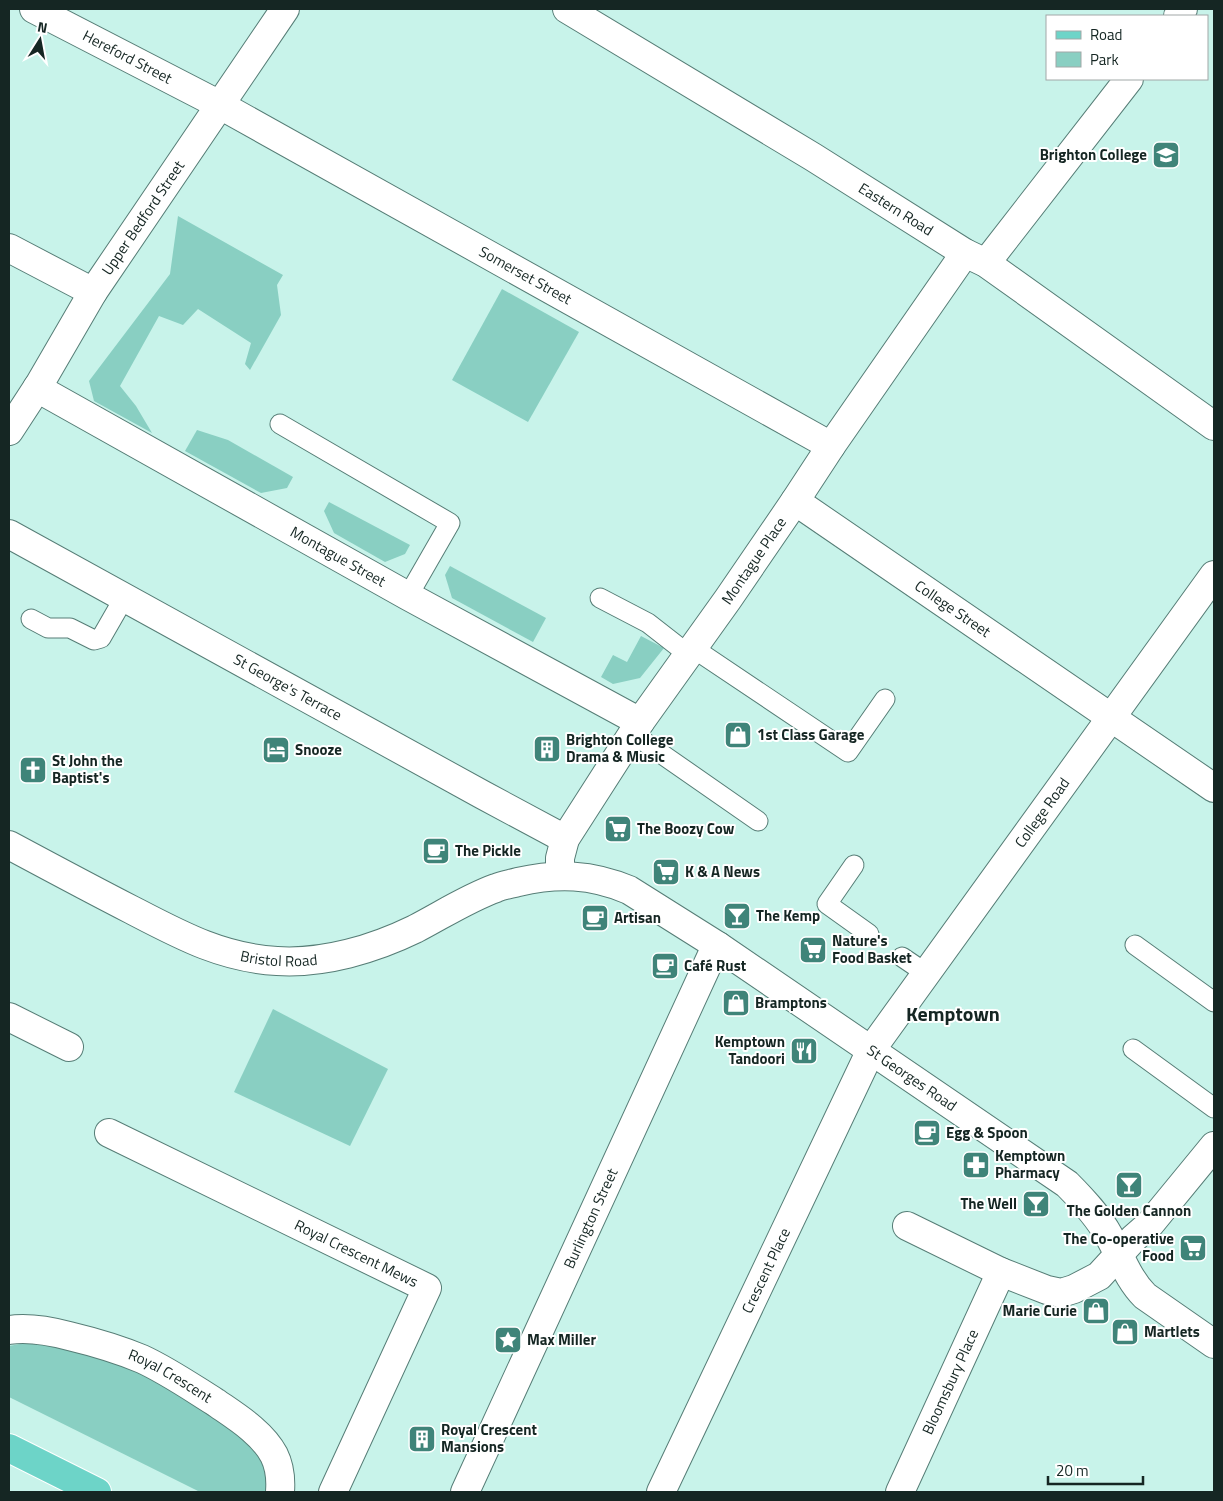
<svg xmlns="http://www.w3.org/2000/svg" width="1223" height="1501" viewBox="0 0 1223 1501" font-family="'Titillium Web',sans-serif">
<rect width="100%" height="100%" fill="#c8f3ea"/>
<g fill="#89cfc2">
<polygon points="178,216 283,275 277,285 281,315 250,370 245,364 251,343 198,309 183,325 159,316 120,386 136,406 152,433 94,401 89,381 170,274"/>
<polygon points="502,289 579,332 528,422 452,380"/>
<polygon points="197,430 228,440 293,477 287,488 261,493 185,451"/>
<polygon points="329,502 410,545 405,554 385,562 334,533 324,511"/>
<polygon points="450,566 546,618 533,642 452,598 445,575"/>
<polygon points="641,636 664,648 640,678 613,684 601,677 613,655 627,662"/>
<polygon points="273,1009 388,1069 350,1146 234,1092"/>
<polygon points="20,1344 44,1344 69,1348 112,1358 206,1405 263,1454 270,1492 200,1492 9,1397 9,1346"/>
</g>
<g fill="none" stroke-linecap="round" stroke-linejoin="round">
<g stroke="#567d76" stroke-width="21">
<g id="lane">
<polyline points="280,424 450,523 408,596"/>
<polyline points="600,598 648,623 689,655"/>
<polyline points="31,619 48,628 70,628 94,640 101,638 124,598"/>
<polyline points="693,648 848,752 885,699"/>
<polyline points="633,734 758,821"/>
<polyline points="854,865 827,904 869,934"/>
<polyline points="1135,945 1214,1002"/>
<polyline points="902,957 927,974"/>
<polyline points="1133,1049 1214,1108"/>
</g>
</g>
<g stroke="#567d76" stroke-width="30">
<g id="street">
<path id="s1" d="M34 9 220 105 831 446"/>
<polyline points="1178,16 1183,9"/>
<polyline points="9,248 93,292"/>
<polyline points="986,263 1129,79"/>
<path id="s2" d="M37 388 408 596 640 722"/>
<path id="s3" d="M9 431 39 385 93 292 285 9"/>
<path id="s4" d="M795 501 1214 788"/>
<path id="s5" d="M9 534 483 795 565 839"/>
<path id="s6" d="M560 876V858L565 839 640 722 728 599 795 501 831 446 965 253"/>
<polyline points="9,1017 69,1047"/>
<path id="s7" d="M109 1133 427 1288 333 1492"/>
<polyline points="907,1226 1001,1272 1047,1290 1061,1293 1074,1289 1099,1276 1134,1238 1150,1224 1214,1146"/>
<path id="s8" d="M9 1330C29 1327 50 1331 69 1336 94 1342 118 1349 142 1359 168 1371 191 1387 215 1402 235 1416 262 1432 274 1455 280 1467 281 1479 280 1492"/>
<path id="s9" d="M465 1492 711 957 718 946"/>
<path id="s10" d="M661 1492 871 1050 1214 575"/>
<path id="s11" d="M900 1492 1001 1272"/>
</g>
</g>
<g stroke="#567d76" stroke-width="30">
<g id="secondary">
<path id="s12" d="M567 9 813 157 965 253 986 263 1214 426"/>
<path id="s13" d="M9 845C50 867 91 889 132 910 180 935 222 958 277 961 324 964 374 949 415 929 442 915 468 898 496 888 503 885 511 884 518 882 558 873 591 874 629 890L718 946 1067 1184C1083 1200 1098 1216 1109 1236 1121 1257 1128 1279 1145 1296L1214 1344"/>
</g>
</g>
<g stroke="#fff" stroke-width="30">
<polyline id="primary" points="9,1448 97,1492"/>
</g>
<use href="#lane" stroke="#fff" stroke-width="19"/>
<use href="#street" stroke="#fff" stroke-width="28"/>
<use href="#secondary" stroke="#fff" stroke-width="28"/>
<use href="#primary" stroke="#6dd4c8" stroke-width="28"/>
</g>
<defs>
<g id="school-square" transform="scale(1.4375)"><rect x="-9" y="-9" width="18" height="18" rx="4" fill="#3f8479" stroke="#fff"/><path d="M0-5L7-2L0 1L-7-2ZM-4 1L0 2.5L4 1V4Q0 6-4 4Z" fill="#fff"/></g>
<g id="shop-square" transform="scale(1.4375)"><rect x="-9" y="-9" width="18" height="18" rx="4" fill="#3f8479" stroke="#fff"/><path d="M-5-2.5h2.3a2.7 3.5 0 0 1 5.4 0H5L5.5 6h-11ZM-1.5-2.5h3a1.5 2.3 0 0 0-3 0Z" fill="#fff"/></g>
<g id="building-square" transform="scale(1.4375)"><rect x="-9" y="-9" width="18" height="18" rx="4" fill="#3f8479" stroke="#fff"/><path d="M-4-6H4V6H1V3H-1V6H-4ZM-2.5-4.3h1.7v1.8h-1.7ZM.8-4.3h1.7v1.8H.8ZM-2.5-1h1.7V.8h-1.7ZM.8-1h1.7V.8H.8Z" fill="#fff"/></g>
<g id="hotel-square" transform="scale(1.4375)"><rect x="-9" y="-9" width="18" height="18" rx="4" fill="#3f8479" stroke="#fff"/><path d="M-6-4.5h1.5V1H6V5H4.5V3h-9V5H-6ZM-4 0a1.8 1.8 0 1 1 3.6 0ZM.5 0V-2.5h3Q6-2.5 6 0Z" fill="#fff"/></g>
<g id="church-square" transform="scale(1.4375)"><rect x="-9" y="-9" width="18" height="18" rx="4" fill="#3f8479" stroke="#fff"/><path d="M-1.2-6h2.4v3.5h3.3v2.4h-3.3V6h-2.4V-.1h-3.3v-2.4h3.3Z" fill="#fff"/></g>
<g id="supermarket-square" transform="scale(1.4375)"><rect x="-9" y="-9" width="18" height="18" rx="4" fill="#3f8479" stroke="#fff"/><path d="M-6-5.5h2.5l.6 2H6L4.5 2H-2.5L-4.4-4H-6ZM-1.5 3.2a1.3 1.3 0 1 0 .1 0ZM3 3.2a1.3 1.3 0 1 0 .1 0Z" fill="#fff"/></g>
<g id="cafe-square" transform="scale(1.4375)"><rect x="-9" y="-9" width="18" height="18" rx="4" fill="#3f8479" stroke="#fff"/><path d="M-5.5-4.5H6V0H3Q3 3.5 0 3.5H-2.5Q-5.5 3.5-5.5 0ZM3-3.2v2h1.7v-2ZM-6 4.5H4V6H-6Z" fill="#fff"/></g>
<g id="bar-square" transform="scale(1.4375)"><rect x="-9" y="-9" width="18" height="18" rx="4" fill="#3f8479" stroke="#fff"/><path d="M-6-5H6L.8 .8V4.5H3.5V6h-7V4.5H-.8V.8Z" fill="#fff"/></g>
<g id="restaurant-square" transform="scale(1.4375)"><rect x="-9" y="-9" width="18" height="18" rx="4" fill="#3f8479" stroke="#fff"/><path d="M-5-6h1v4h1v-4h1v4h1v-4h1v5L-1.5 .5V6h-2V.5L-5-1ZM5-6V6H3V1.5H1.5Q1.5-4 5-6Z" fill="#fff"/></g>
<g id="pharmacy-square" transform="scale(1.4375)"><rect x="-9" y="-9" width="18" height="18" rx="4" fill="#3f8479" stroke="#fff"/><path d="M-2-6h4v4h4v4h-4v4h-4v-4h-4v-4h4Z" fill="#fff"/></g>
<g id="sight-square" transform="scale(1.4375)"><rect x="-9" y="-9" width="18" height="18" rx="4" fill="#3f8479" stroke="#fff"/><path d="M0-6L1.8-2.2L6-1.7L2.9 1.2L3.7 5.4L0 3.3L-3.7 5.4L-2.9 1.2L-6-1.7L-1.8-2.2Z" fill="#fff"/></g>
</defs>
<g fill-rule="evenodd">
<use href="#school-square" x="1166" y="155"/>
<use href="#shop-square" x="738" y="735"/>
<use href="#building-square" x="547" y="749"/>
<use href="#hotel-square" x="276" y="750"/>
<use href="#church-square" x="33" y="770"/>
<use href="#supermarket-square" x="618" y="829"/>
<use href="#cafe-square" x="436" y="851"/>
<use href="#supermarket-square" x="666" y="872"/>
<use href="#bar-square" x="737" y="916"/>
<use href="#cafe-square" x="595" y="918"/>
<use href="#supermarket-square" x="813" y="950"/>
<use href="#cafe-square" x="665" y="966"/>
<use href="#shop-square" x="736" y="1003"/>
<use href="#restaurant-square" x="804" y="1051"/>
<use href="#cafe-square" x="927" y="1133"/>
<use href="#pharmacy-square" x="976" y="1165"/>
<use href="#bar-square" x="1129" y="1185"/>
<use href="#bar-square" x="1036" y="1204"/>
<use href="#supermarket-square" x="1193" y="1248"/>
<use href="#shop-square" x="1096" y="1311"/>
<use href="#shop-square" x="1125" y="1332"/>
<use href="#sight-square" x="508" y="1340"/>
<use href="#building-square" x="422" y="1439"/>
</g>
<g text-anchor="middle" stroke-width="4" stroke-linejoin="round" paint-order="stroke">
<g font-size="15" fill="#152623" stroke="#fff">
<text dy="5" stroke="none"><textPath href="#s1" startOffset="105">Hereford Street</textPath></text>
<text dy="5" stroke="none"><textPath href="#s12" startOffset="385">Eastern Road</textPath></text>
<text dy="5" stroke="none"><textPath href="#s3" startOffset="252">Upper Bedford Street</textPath></text>
<text dy="5" stroke="none"><textPath href="#s1" startOffset="559">Somerset Street</textPath></text>
<text dy="5" stroke="none"><textPath href="#s2" startOffset="345">Montague Street</textPath></text>
<text dy="5" stroke="none"><textPath href="#s6" startOffset="374">Montague Place</textPath></text>
<text dy="5" stroke="none"><textPath href="#s4" startOffset="191">College Street</textPath></text>
<text dy="5" stroke="none"><textPath href="#s5" startOffset="318">St George's Terrace</textPath></text>
<text dy="5" stroke="none"><textPath href="#s10" startOffset="782">College Road</textPath></text>
<text dy="5" stroke="none"><textPath href="#s13" startOffset="296">Bristol Road</textPath></text>
<text dy="5" stroke="none"><textPath href="#s13" startOffset="1004">St Georges Road</textPath></text>
<text dy="5" stroke="none"><textPath href="#s9" startOffset="301">Burlington Street</textPath></text>
<text dy="5" stroke="none"><textPath href="#s7" startOffset="275">Royal Crescent Mews</textPath></text>
<text dy="5" stroke="none"><textPath href="#s10" startOffset="245">Crescent Place</textPath></text>
<text dy="5" stroke="none"><textPath href="#s8" startOffset="170">Royal Crescent</textPath></text>
<text dy="5" stroke="none"><textPath href="#s11" startOffset="121">Bloomsbury Place</textPath></text>
</g>
<g font-size="15" font-weight="bold" fill="#152623" stroke="#fff" text-anchor="start">
<text x="1147" y="160" text-anchor="end">Brighton College</text>
<text x="757" y="740">1st Class Garage</text>
<text x="566" y="745">Brighton College<tspan x="566" dy="17">Drama &amp; Music</tspan></text>
<text x="295" y="755">Snooze</text>
<text x="52" y="766">St John the<tspan x="52" dy="17">Baptist's</tspan></text>
<text x="637" y="834">The Boozy Cow</text>
<text x="455" y="856">The Pickle</text>
<text x="685" y="877">K &amp; A News</text>
<text x="756" y="921">The Kemp</text>
<text x="614" y="923">Artisan</text>
<text x="832" y="946">Nature's<tspan x="832" dy="17">Food Basket</tspan></text>
<text x="684" y="971">Café Rust</text>
<text x="755" y="1008">Bramptons</text>
<text x="785" y="1047" text-anchor="end">Kemptown<tspan x="785" dy="17">Tandoori</tspan></text>
<text x="946" y="1138">Egg &amp; Spoon</text>
<text x="995" y="1161">Kemptown<tspan x="995" dy="17">Pharmacy</tspan></text>
<text x="1017" y="1209" text-anchor="end">The Well</text>
<text x="1129" y="1216" text-anchor="middle">The Golden Cannon</text>
<text x="1174" y="1244" text-anchor="end">The Co-operative<tspan x="1174" dy="17">Food</tspan></text>
<text x="1077" y="1316" text-anchor="end">Marie Curie</text>
<text x="1144" y="1337">Martlets</text>
<text x="527" y="1345">Max Miller</text>
<text x="441" y="1435">Royal Crescent<tspan x="441" dy="17">Mansions</tspan></text>
</g>
<g font-size="20" font-weight="bold" fill="#152623" stroke="#fff">
<text x="953" y="1021">Kemptown</text>
</g>
</g>
<rect width="1223" height="1501" fill="none" stroke="#152623" stroke-width="20"/>
<rect x="1046" y="15" width="162" height="65" fill="#ffffff" stroke="#a1a8a7"/>
<rect x="1056" y="31" width="25" height="8" fill="#6dd4c8" stroke="#a1a8a7"/>
<text x="1090" y="40" font-size="15" fill="#152623">Road</text>
<rect x="1056" y="52" width="25" height="15" fill="#89cfc2" stroke="#a1a8a7"/>
<text x="1090" y="65" font-size="15" fill="#152623">Park</text>
<g transform="translate(40 40) rotate(11)" stroke="#ffffff" stroke-width="4" paint-order="stroke">
<path d="M0-4L9 19L0 12L-9 19Z" fill="#152623"/>
<text y="-8" font-size="14" font-weight="bold" text-anchor="middle" fill="#152623">N</text>
</g>
<path d="M1048 1476v8h95v-8" fill="none" stroke="#152623" stroke-width="2.5"/>
<text x="1056" y="1476" font-size="15" fill="#152623" stroke="#ffffff" stroke-width="4" paint-order="stroke">20 m</text>
</svg>
